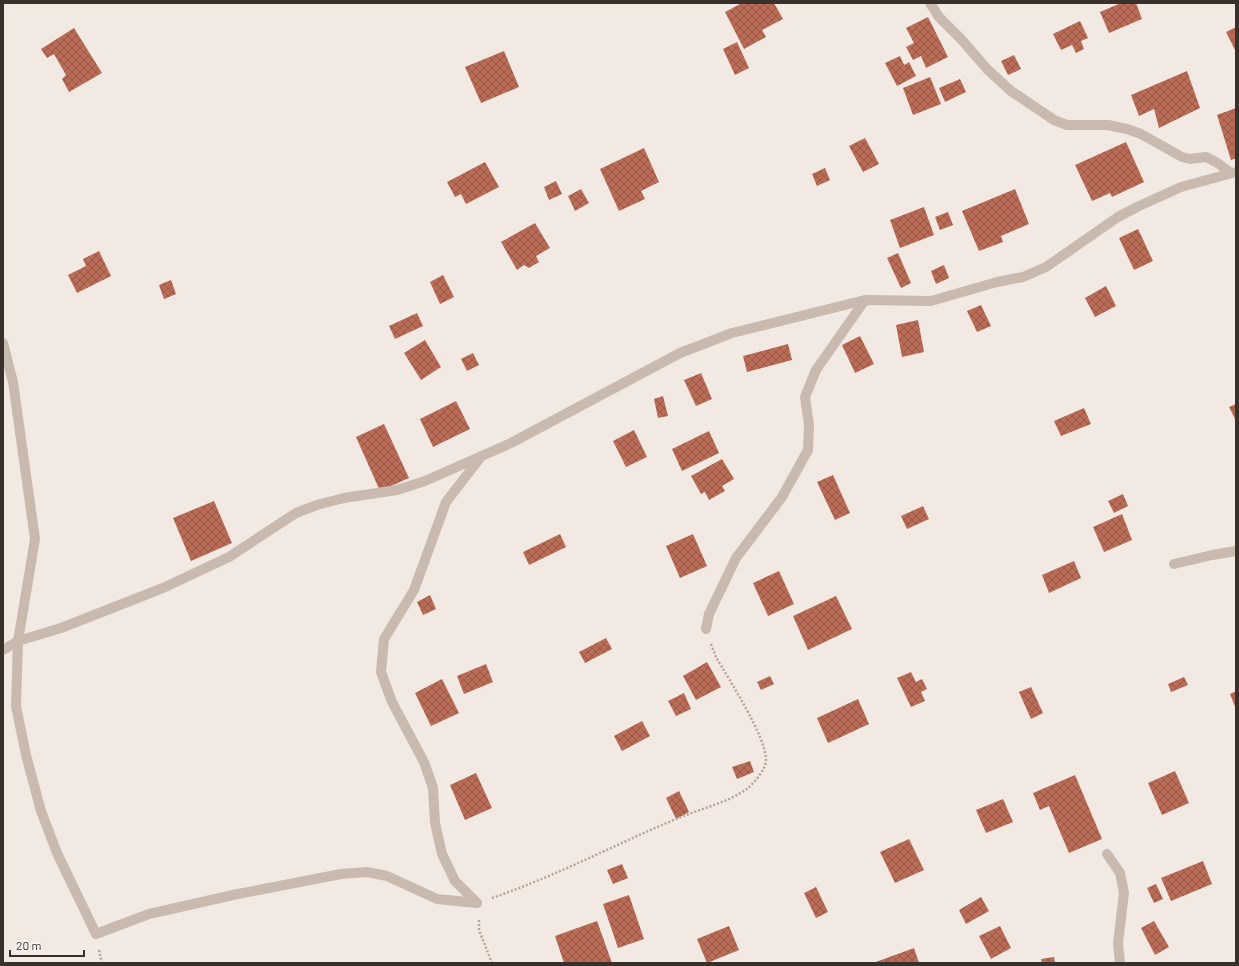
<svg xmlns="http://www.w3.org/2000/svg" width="1239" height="966" viewBox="0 0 1239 966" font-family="Barlow,sans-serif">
<defs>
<pattern id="building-cross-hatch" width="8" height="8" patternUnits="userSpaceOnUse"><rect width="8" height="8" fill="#bb6c57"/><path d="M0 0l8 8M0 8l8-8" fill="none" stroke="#995948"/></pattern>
</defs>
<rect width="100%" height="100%" fill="#f2eae2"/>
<g fill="url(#building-cross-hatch)">
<polygon points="742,3 774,3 783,19 762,30 766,37 744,49 725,12"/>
<polygon points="1121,3 1136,3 1142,19 1109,33 1100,12"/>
<polygon points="928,17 948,57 926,68 921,56 913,60 906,47 914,43 906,28"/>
<polygon points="1080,21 1088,38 1081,41 1084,49 1076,53 1072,45 1061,50 1053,34"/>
<polygon points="1236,27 1236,49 1235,50 1226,32"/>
<polygon points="74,28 102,73 69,92 62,79 66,75 54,54 47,58 41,49"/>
<polygon points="737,42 749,68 735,75 723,49"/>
<polygon points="504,51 519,87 481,103 465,67"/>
<polygon points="1014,55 1021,69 1008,75 1001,61"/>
<polygon points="900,56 904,65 909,62 916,76 897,86 885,63"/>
<polygon points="1187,71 1200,108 1159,128 1154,109 1139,116 1131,95"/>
<polygon points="930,77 941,104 913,115 903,88"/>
<polygon points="960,79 966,92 945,102 939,88"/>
<polygon points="1236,108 1236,158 1231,160 1217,115"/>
<polygon points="865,138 879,164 863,172 849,146"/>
<polygon points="1126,142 1144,182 1112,197 1110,193 1092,201 1075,165"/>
<polygon points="644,148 659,182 641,191 645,199 619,211 600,169"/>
<polygon points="485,162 499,187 466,204 461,194 455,197 447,182"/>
<polygon points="825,168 830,180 817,186 812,174"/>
<polygon points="556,181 562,194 549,200 544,187"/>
<polygon points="581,189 589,203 575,211 568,196"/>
<polygon points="1015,189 1029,224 1001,236 1003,242 979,251 962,211"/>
<polygon points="924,207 934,235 900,248 890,220"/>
<polygon points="948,212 953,225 940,230 935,217"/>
<polygon points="535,223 550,248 536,256 539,262 529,268 524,265 517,270 501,242"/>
<polygon points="1138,229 1153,261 1134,270 1119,238"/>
<polygon points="99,251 111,276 77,293 68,275 86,266 83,259"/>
<polygon points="898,253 911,283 901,288 887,258"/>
<polygon points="944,265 949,278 936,284 931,271"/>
<polygon points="443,275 454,297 440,304 430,282"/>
<polygon points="171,280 176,294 164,299 159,285"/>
<polygon points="1106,286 1116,306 1095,317 1085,298"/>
<polygon points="981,305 991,326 977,332 967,311"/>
<polygon points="417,313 423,326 395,339 389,326"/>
<polygon points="918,320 924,352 902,357 896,325"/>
<polygon points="860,336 874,364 855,373 842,345"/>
<polygon points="425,340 441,367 421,380 404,353"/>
<polygon points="788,344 792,360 747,372 743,356"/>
<polygon points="473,353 479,365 467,371 461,359"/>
<polygon points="701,373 712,399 696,406 684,380"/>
<polygon points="663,396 668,416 658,418 654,399"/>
<polygon points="456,401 470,429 433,447 420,419"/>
<polygon points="1236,404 1236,421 1229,407"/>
<polygon points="1084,408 1091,424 1061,436 1054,421"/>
<polygon points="384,424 409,478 380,491 356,437"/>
<polygon points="634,430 647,457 626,467 613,441"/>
<polygon points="709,431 719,453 682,471 672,449"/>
<polygon points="722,459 734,479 722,486 725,491 709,500 705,492 701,494 691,476"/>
<polygon points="833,475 850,513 835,520 817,482"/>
<polygon points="1123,494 1128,506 1114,513 1108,501"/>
<polygon points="214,501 232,543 191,561 173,518"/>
<polygon points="923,506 929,519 907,529 901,516"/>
<polygon points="1122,514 1132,540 1104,552 1093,527"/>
<polygon points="560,534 566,547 529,565 523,552"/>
<polygon points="693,534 707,566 680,578 666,546"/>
<polygon points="1074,561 1081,578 1049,593 1042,575"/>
<polygon points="779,571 794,604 768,616 753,583"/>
<polygon points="430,595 436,609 423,615 417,602"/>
<polygon points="836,596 852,629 808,650 793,616"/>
<polygon points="606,638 612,649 585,663 579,652"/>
<polygon points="707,662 721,687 696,700 683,676"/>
<polygon points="486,664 493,682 464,694 457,676"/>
<polygon points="911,672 916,682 922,679 927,689 921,692 925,701 911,707 897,678"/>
<polygon points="770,676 774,684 761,690 757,682"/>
<polygon points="1184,677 1188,685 1171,692 1168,684"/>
<polygon points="442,679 459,713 431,726 415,693"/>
<polygon points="1031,687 1043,713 1031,719 1019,692"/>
<polygon points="1236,691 1236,709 1230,694"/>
<polygon points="684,693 691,709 676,716 668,701"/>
<polygon points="858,699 869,724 828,743 817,718"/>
<polygon points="642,721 650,736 622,751 614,736"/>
<polygon points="750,761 754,772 737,779 732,767"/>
<polygon points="1175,771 1189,803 1162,815 1148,783"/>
<polygon points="476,773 492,808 465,820 450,785"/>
<polygon points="1075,775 1102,839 1069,853 1049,806 1040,810 1033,793"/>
<polygon points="679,791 689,812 676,819 666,798"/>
<polygon points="1003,799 1013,822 986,833 976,810"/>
<polygon points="909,839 924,870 895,883 880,852"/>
<polygon points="1203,861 1212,884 1171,901 1161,878"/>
<polygon points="622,864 628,878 613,884 607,870"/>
<polygon points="1156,884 1163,899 1154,903 1147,888"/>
<polygon points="816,887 828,912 816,918 804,893"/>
<polygon points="629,895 644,939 618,948 603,904"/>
<polygon points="981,897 989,911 966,924 959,910"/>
<polygon points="597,921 612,963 564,963 555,936"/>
<polygon points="1154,921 1169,947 1155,955 1141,928"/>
<polygon points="729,926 739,950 707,963 697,939"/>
<polygon points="1000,926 1011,948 991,959 979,936"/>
<polygon points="914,948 919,963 873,963"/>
<polygon points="1054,957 1055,963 1042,963 1041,959"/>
</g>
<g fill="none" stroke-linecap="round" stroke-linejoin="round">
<g stroke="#b5a499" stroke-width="2.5" stroke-dasharray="2 2" stroke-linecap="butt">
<path d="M492 898C556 876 614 845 676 819 699 809 728 803 748 788 755 782 766 769 766 760 766 736 729 680 716 657L711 644"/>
<polyline points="479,920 479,930 492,963"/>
<polyline points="99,950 102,963"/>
</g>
<g stroke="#c9baaf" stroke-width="10">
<polyline points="930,3 939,17 961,39 987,69 1011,91 1054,120 1067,125 1108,125 1127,129 1141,134 1182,157 1190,159 1206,157 1216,162 1231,173"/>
<polyline points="3,343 13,382 35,539 18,641 16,706 26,755 41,811 57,853 96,934 149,914 233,895 341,874 367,872 387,876 437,899 477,903"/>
<polyline points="1174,564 1212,555 1236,551"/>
<polyline points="706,629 709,614 736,558 782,497 808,450 809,425 805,397 816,370 865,300"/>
<polyline points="3,650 18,641 61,628 163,588 229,557 296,513 317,505 344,498 397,490 425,481 511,443 680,353 732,333 865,300 931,301 997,282 1023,277 1046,267 1118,217 1137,207 1181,187 1236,172"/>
<polyline points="1107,854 1120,873 1124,893 1118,943 1120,963"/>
<polyline points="477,903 455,881 442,854 435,823 433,788 424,762 392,702 381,672 384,639 414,590 446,502 480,458"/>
</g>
</g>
<rect width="1239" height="966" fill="none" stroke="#39302c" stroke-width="8"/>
<path d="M10 950v6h74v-6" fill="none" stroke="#39302c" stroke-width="2"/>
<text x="16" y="950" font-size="12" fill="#39302c" stroke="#f9f4ef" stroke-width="3" paint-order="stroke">20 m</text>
</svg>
